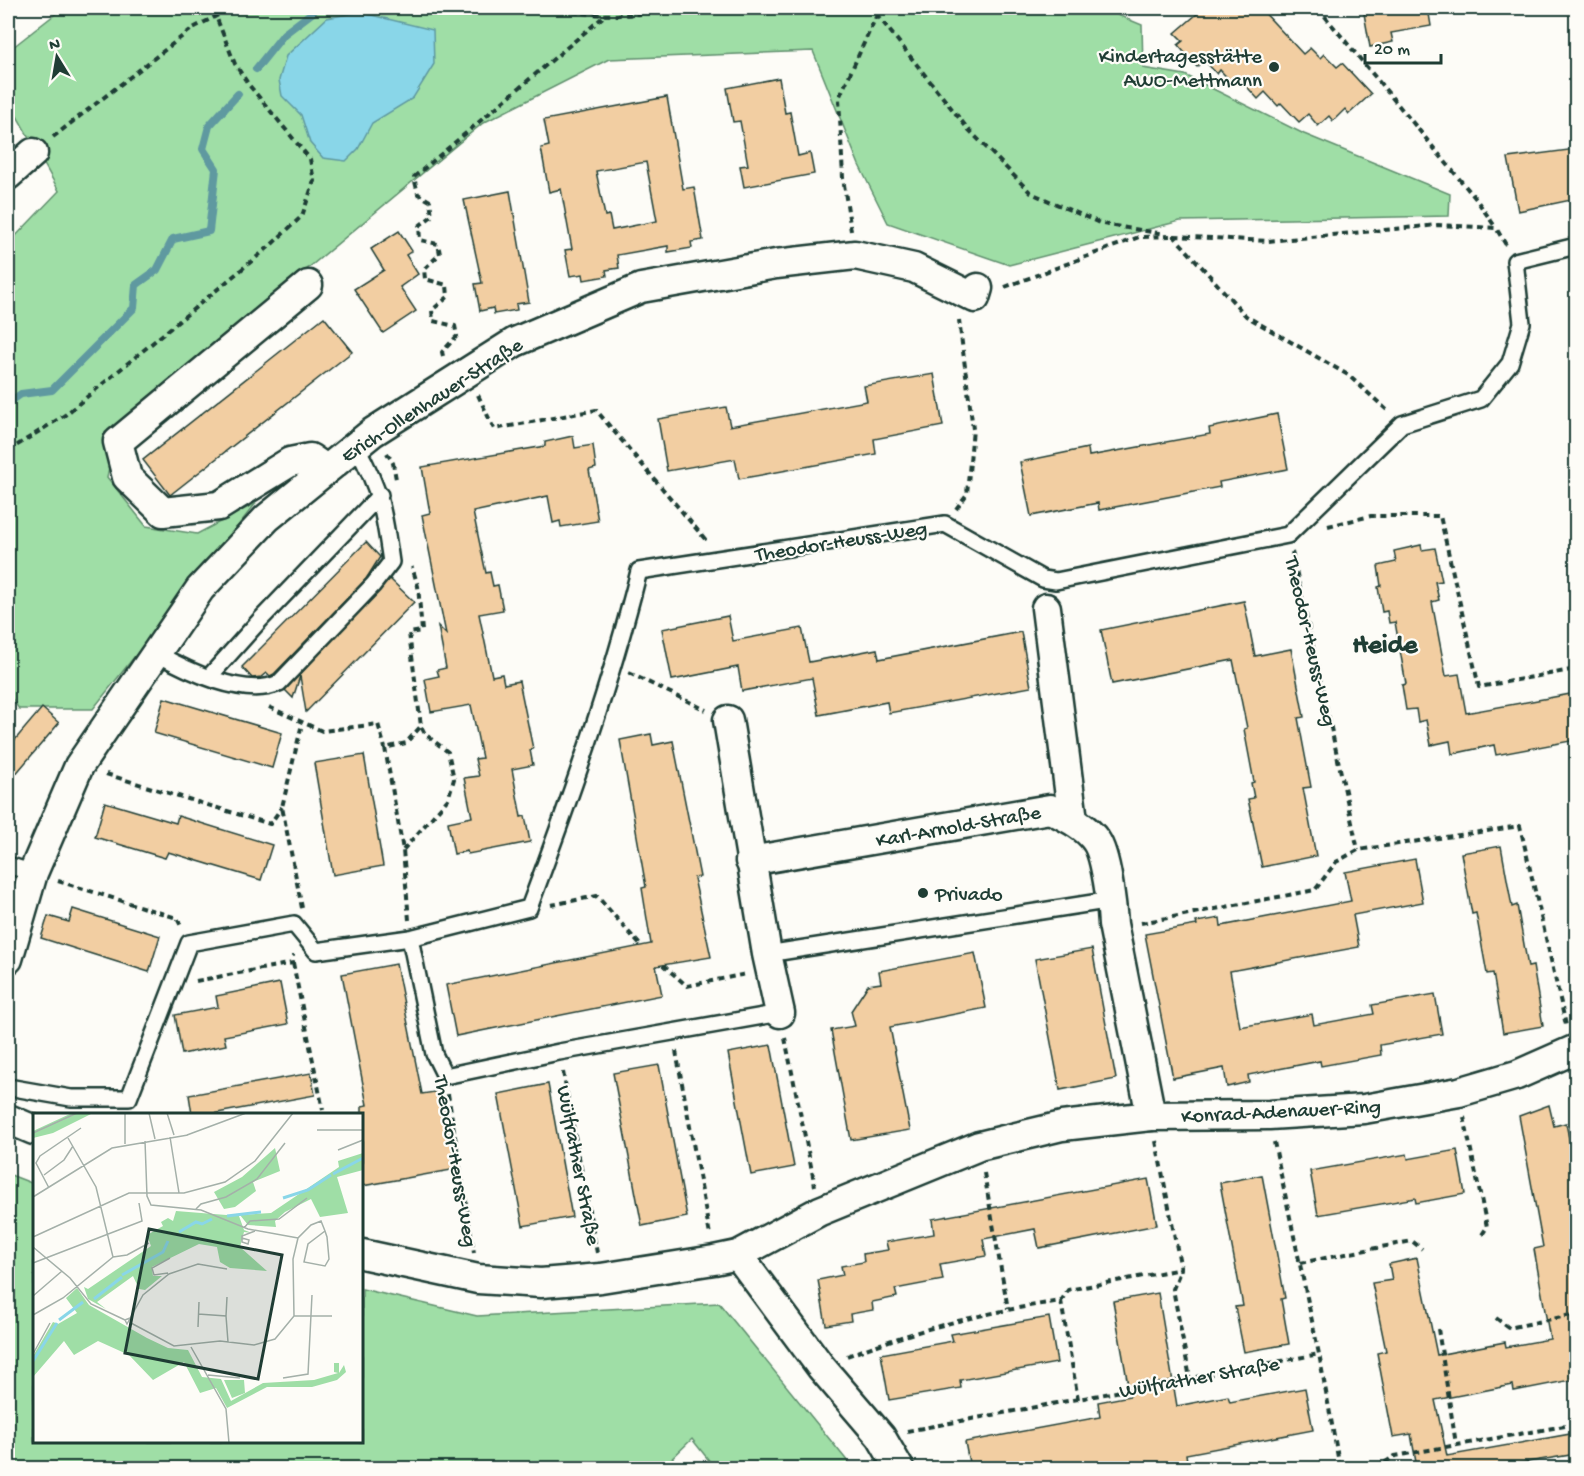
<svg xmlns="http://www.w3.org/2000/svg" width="1584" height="1476" viewBox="0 0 1584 1476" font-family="'Gochi Hand',sans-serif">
<rect width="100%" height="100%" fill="#fdfcf7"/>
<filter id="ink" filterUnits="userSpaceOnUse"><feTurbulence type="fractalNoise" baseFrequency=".0167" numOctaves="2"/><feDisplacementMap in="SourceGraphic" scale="12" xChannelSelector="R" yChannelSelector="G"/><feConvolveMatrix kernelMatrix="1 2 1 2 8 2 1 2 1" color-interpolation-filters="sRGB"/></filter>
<g filter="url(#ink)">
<g fill="#9fdea6" stroke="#5f8e6d" stroke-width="1.5">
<polygon points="63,8 1101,8 1142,25 1143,68 1185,75 1304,134 1450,194 1449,216 1180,221 1009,265 888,223 859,165 813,51 609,59 483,123 118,426 107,477 146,526 197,534 256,503 93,709 19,709 8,693 8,244 59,191 8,100 8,51"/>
<polygon points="8,1174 34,1184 34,1442 362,1442 362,1289 477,1316 719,1303 853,1468 715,1468 692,1439 662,1468 8,1468"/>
</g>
<polygon fill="#89d6e8" stroke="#5f99a0" stroke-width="1.5" points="359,12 433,30 434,64 413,98 372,123 358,149 346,161 323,158 310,143 301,115 282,96 279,80 286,56 327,18"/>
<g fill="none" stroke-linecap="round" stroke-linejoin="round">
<g stroke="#5f99a0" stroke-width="8">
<polyline points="256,69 284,34 313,12 315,8"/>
<polyline points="8,403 21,394 52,390 134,308 136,285 157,270 173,239 209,231 216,169 203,149 209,126 238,94"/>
</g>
</g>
<g fill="#f2cea2" stroke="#1f3d34" stroke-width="1.5" fill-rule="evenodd">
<polygon points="1204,8 1260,8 1303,54 1310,48 1320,58 1324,54 1337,67 1342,63 1371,94 1349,114 1345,109 1333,121 1329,116 1318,126 1308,114 1299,122 1281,103 1278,106 1265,92 1258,99 1239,78 1233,84 1220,70 1217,74 1204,60 1197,67 1178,45 1183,41 1175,33"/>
<polygon points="1363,8 1428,8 1431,26 1391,33 1393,42 1370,47"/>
<polygon points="779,78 785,113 790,112 798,156 810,153 814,174 744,187 740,166 748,165 740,121 733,122 727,88"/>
<path d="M667 97 683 189 694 187 703 240 691 242 692 248 668 252V246L617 255 619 268 606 270 607 276 584 280 583 274 570 276 565 250 572 249 561 189 549 192 541 148 549 146 544 120ZM646 162 657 221 612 230 609 215 605 216 596 171Z"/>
<polygon points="1576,149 1576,199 1518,211 1508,158"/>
<polygon points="510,191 529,302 516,304 517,310 494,314 493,308 480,311 475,284 482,283 464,200"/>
<polygon points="399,231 412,251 406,255 418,274 400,287 416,311 383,333 354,289 384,270 371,249"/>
<polygon points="324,317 352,352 170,495 143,460"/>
<polygon points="934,374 943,426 874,439 876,454 739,479 735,459 667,471 658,419 726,407 730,426 867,401 864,386"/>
<polygon points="1277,414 1288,469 1219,482 1220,487 1099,510 1098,503 1031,516 1020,462 1088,448 1089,456 1210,434 1209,428"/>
<polygon points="573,436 575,448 593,445 596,468 589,470 598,521 561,527 560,521 553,523 548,496 473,512 486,573 490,572 493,586 498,585 503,610 479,614 492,676 502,674 504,684 519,681 533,749 530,750 533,765 512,769 521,817 525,816 530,842 468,854 467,851 454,854 448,822 472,817 464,778 479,776 475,759 482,758 471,705 431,712 425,679 439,676 437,670 446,668 438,626 446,634 422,515 430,513 422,467 545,446 545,442"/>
<polygon points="366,542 380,557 366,579 274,674 270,676 267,673 262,677 252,678 242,667"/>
<polygon points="1421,545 1422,550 1435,548 1442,581 1435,582 1439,600 1432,602 1446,676 1459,674 1466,713 1576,693 1576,740 1496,755 1494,745 1452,754 1450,741 1431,745 1426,720 1418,722 1416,709 1406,710 1402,685 1406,684 1395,622 1389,623 1387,611 1382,612 1378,587 1381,586 1378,566 1396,562 1394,551"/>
<polygon points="390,579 414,602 306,712 300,676 293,698 285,690"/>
<polygon points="1244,601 1255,656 1291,649 1304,717 1298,718 1311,787 1303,788 1316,856 1262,867 1248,799 1254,798 1251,783 1254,782 1244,729 1247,728 1233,660 1112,684 1101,630"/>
<polygon points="728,616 733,641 802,628 809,662 877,649 879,659 1021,632 1031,687 889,713 887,702 819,715 812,678 742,691 738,667 672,680 662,629"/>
<polygon points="164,698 282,733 272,768 154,733"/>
<polygon points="42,708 59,723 8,783 8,748"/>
<polygon points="651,734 653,745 673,741 700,877 694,878 711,957 656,966 662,995 456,1036 446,985 651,944 642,888 646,887 620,740"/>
<polygon points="364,755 383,866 333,875 314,763"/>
<polygon points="105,802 176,823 178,816 272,845 261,880 168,852 165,858 95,837"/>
<polygon points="1501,846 1512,907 1517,905 1528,967 1533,966 1543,1026 1503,1033 1493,973 1487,974 1476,913 1472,914 1461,853"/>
<polygon points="1415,859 1423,902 1353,915 1359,947 1230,971 1240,1027 1312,1014 1314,1025 1374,1014 1372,1005 1435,994 1442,1034 1380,1045 1381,1055 1321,1066 1320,1061 1248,1075 1249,1082 1227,1087 1224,1068 1173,1078 1145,934 1197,925 1196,922 1220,918 1221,926 1351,901 1345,872"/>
<polygon points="73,909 160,936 149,972 41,938 48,916 69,922"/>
<polygon points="1092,949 1116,1079 1060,1090 1035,959"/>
<polygon points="975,953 986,1008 890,1027 910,1130 851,1140 831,1030 855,1026 851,1011 868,985 881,983 879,971"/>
<polygon points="396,964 422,1094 441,1091 457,1169 362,1186 362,1106 367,1105 342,974"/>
<polygon points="280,983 288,1024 224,1036 226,1045 182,1054 175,1015 218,1007 216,996"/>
<polygon points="771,1045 794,1167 751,1175 728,1053"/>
<polygon points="659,1065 687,1217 642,1226 613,1073"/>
<polygon points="311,1073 315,1095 212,1114 192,1114 189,1095"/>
<polygon points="548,1084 572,1217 523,1226 498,1094"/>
<polygon points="1549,1105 1554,1126 1566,1123 1576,1175 1576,1379 1514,1391 1513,1385 1435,1400 1447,1456 1576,1433 1576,1454 1492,1468 1417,1468 1411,1434 1393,1437 1377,1353 1386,1351 1372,1283 1392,1280 1389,1264 1417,1258 1437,1355 1505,1342 1506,1347 1550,1339 1534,1249 1543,1247 1519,1116"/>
<polygon points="1457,1150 1465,1194 1416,1203 1415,1198 1318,1215 1310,1171 1407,1154 1408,1159"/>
<polygon points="1262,1175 1285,1298 1281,1299 1289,1344 1244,1352 1235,1307 1243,1306 1220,1183"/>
<polygon points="1148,1179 1157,1225 1039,1248 1035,1229 983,1239 986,1256 940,1264 943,1280 895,1289 897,1297 872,1302 873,1310 850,1314 851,1321 826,1325 818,1280 843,1275 841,1266 864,1262 863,1254 888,1250 886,1242 934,1234 932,1219"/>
<polygon points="1158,1293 1177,1406 1228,1396 1230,1402 1305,1388 1313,1430 1186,1454 1188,1468 1110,1468 1108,1462 1076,1468 986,1468 986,1465 970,1468 965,1442 1100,1417 1098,1402 1130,1396 1113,1301"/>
<polygon points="1049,1317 1057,1363 960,1380 961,1388 889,1400 881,1354 953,1341 951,1334"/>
</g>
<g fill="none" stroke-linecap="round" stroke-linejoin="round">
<g stroke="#1f3d34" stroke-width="20">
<g id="service">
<path d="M156 653C186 670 245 699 279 683L373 585 391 562C384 512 381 491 356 446"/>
<polyline points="209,677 261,619 380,495"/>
<polyline points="8,865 33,873"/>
<polyline points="410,938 434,1054 445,1076 559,1052 780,1013"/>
<polyline points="767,954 1112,900"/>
<path d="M8 1087 71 1098H129L189 943 294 924 316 951 410 938 529 908C571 796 610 686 639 571L945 524 1043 579 1056 581 1288 535 1402 424 1481 399 1510 363 1522 323 1515 261 1576 246"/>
</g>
</g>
<g stroke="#1f3d34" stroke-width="33">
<g id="minor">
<polyline points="8,175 33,153"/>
<polyline points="308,285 118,442 127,477 163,512 219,506 290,462 310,458 326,469"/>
<polyline points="1046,608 1073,820"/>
<polyline points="728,720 767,954 780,1013"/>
<path d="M750 861 1050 809C1066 817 1086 826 1096 841 1106 855 1112 906 1113 924L1151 1116"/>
<polyline points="8,959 33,873 79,766 200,589 267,518 373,432 515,342 641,288 776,264 855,255 914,268 975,298 978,288"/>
<polyline points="8,1119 34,1130"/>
<polyline points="362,1254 478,1279 541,1283 601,1278 714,1260 738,1255 820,1211 979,1146 1062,1126 1151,1116 1269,1115 1364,1109 1459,1092 1517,1075 1576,1049"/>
<polyline points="738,1255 821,1367 881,1437 899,1468"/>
</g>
</g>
<g stroke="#1f3d34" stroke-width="4" stroke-dasharray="6 4.5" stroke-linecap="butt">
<path d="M531 8C578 11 620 22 666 8"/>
<polyline points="868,8 878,16 968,129 1031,193 1102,224 1165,234"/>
<polyline points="1318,8 1476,199 1496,228"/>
<polyline points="53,137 193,28 232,8"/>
<polyline points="851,231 843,178 839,98 880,8"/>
<polyline points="1173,235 1246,316 1348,375 1388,411"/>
<polyline points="1005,287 1139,237 1174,236 1268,241 1438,225 1496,228 1506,245"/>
<polyline points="443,356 442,352 457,336 455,326 433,321 432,310 448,297 447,285 425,279 424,269 440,254 438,244 420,240 419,226 432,216 430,201 418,194 414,177 603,17"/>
<polyline points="478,395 494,429 596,410 705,539 701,540"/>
<polyline points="8,451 65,415 270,246 302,216 314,181 310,159 249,85 235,64 215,14"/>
<polyline points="387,453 393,463 396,479"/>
<polyline points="956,509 967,494 973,429 959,320"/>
<polyline points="1328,526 1371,516 1440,516 1479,687 1576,669"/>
<polyline points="1292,552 1358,850"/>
<polyline points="629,673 706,710"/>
<polyline points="269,707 322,731 378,724 385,748"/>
<polyline points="106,774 270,824 282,807"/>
<polyline points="403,850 448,799 454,779 448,752 425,734 421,726 409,633 422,631 418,586 412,567"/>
<polyline points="58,881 177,918 181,926"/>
<polyline points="551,905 597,896 641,946"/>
<polyline points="302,908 282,807 302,724"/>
<polyline points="409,920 403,850 385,748 406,743 421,726"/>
<polyline points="1141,923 1315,890 1336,862 1358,850 1520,826 1566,1025"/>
<polyline points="293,963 323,1110"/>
<polyline points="663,965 687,986 746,974"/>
<polyline points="196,981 293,963 293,955"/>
<polyline points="785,1038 815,1186"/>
<polyline points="676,1051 710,1235"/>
<polyline points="563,1072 597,1253"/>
<polyline points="448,1094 474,1253"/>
<polyline points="1464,1117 1487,1227 1480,1238"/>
<polyline points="1156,1141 1181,1269 1173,1289 1190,1378"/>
<polyline points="1274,1142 1319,1354 1340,1468"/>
<polyline points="984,1173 1008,1309"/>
<polyline points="1300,1263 1412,1241 1422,1249"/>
<polyline points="1061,1301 1078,1399"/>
<polyline points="1496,1318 1509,1328 1576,1314"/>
<polyline points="1438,1329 1456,1444"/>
<path d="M847 1356C918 1329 985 1312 1061 1301L1068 1290 1181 1269"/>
<polyline points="907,1431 1319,1354"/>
<polyline points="1376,1468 1395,1456 1576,1424"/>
</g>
<use href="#service" stroke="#fdfcf7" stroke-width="15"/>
<use href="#minor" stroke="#fdfcf7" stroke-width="28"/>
</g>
</g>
<g fill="#1f3d34" stroke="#fdfcf7" stroke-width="2">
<circle cx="1274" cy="67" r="6"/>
<circle cx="923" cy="893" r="6"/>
</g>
<g text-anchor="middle" stroke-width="4.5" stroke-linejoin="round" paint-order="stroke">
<g font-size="21" fill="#1f3d34" stroke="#fdfcf7" text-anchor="end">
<text x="1262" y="62">Kindertagesstätte<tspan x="1262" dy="24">AWO-Mettmann</tspan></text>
<text x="935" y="900" text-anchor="start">Privado</text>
</g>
<g font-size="21" fill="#1f3d34" stroke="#fdfcf7">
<text transform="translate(431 399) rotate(-33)" y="7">Erich-Ollenhauer-Straße</text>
<text transform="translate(841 540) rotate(-9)" y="7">Theodor-Heuss-Weg</text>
<text transform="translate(1312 641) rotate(77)" y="7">Theodor-Heuss-Weg</text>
<text transform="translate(958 825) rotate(-10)" y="7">Karl-Arnold-Straße</text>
<text transform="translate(1281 1110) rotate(-3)" y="7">Konrad-Adenauer-Ring</text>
<text transform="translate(457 1161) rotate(80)" y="7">Theodor-Heuss-Weg</text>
<text transform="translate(580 1165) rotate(79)" y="7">Wülfrather Straße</text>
<text transform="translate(1199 1376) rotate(-10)" y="7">Wülfrather Straße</text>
</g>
<g font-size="27" font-weight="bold" fill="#1f3d34" stroke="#fdfcf7">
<text x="1385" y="652">Heide</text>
</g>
</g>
<g transform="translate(33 1113)">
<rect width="330" height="330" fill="#fdfcf7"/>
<path d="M39 0H60L20 20 0 25V18ZM242 35 247 58 220 69 223 78 202 94 191 96 181 79 209 64ZM330 40V57L304 64 315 100 287 104 278 86 252 99 242 108 243 114 215 112 207 102 238 100 306 54 305 48ZM143 98 206 103 211 117 219 120 211 119 207 134 234 158 197 155 187 149 184 134 166 131 119 154 120 163H129L112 177 106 176 100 163 64 189 73 196 55 186 51 174 55 176 118 133 114 122 130 113 128 109 135 105 140 108ZM44 175 56 192 114 225 135 235 155 237 169 264 188 266 198 288 230 270 281 267 305 260 301 259V250H306V260L311 252 313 259 304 267 279 274H234L194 295 183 275 167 280 151 249 120 267 96 242 65 228 41 242 31 228 0 264V243L20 209 25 211 44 200 33 185ZM191 267H211L212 280 199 285Z" fill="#9fdea6"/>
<path fill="none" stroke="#89d6e8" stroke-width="3" d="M300 61 330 45M250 85 275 77 298 62M194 103 228 99M146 119 163 109 169 111 179 106M89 162 130 139 135 128M61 186 89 164M26 207 50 189M0 248 24 210"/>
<path fill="none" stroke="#a4b0a9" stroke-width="1.5" d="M92 0V31M116 0 122 26M134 0 141 22M284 17H330M0 20 44 0M154 22 213 0M137 24 146 80M112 28 114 83 118 92 168 97 215 116 265 125M305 37 330 27M11 62 31 47 40 33M16 75 3 50 7 43 48 15M0 84 79 35 155 22M163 96 168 91 193 84 224 66 252 30M211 115 217 108 246 106 274 85M0 124 96 80H151L192 69 222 48 260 0M209 125 216 127 215 131 209 129V123L222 118M0 134 37 165 58 191 92 207M80 144 94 142 116 130M0 150 109 108 106 90M135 160 121 162 119 155 137 145M0 183 29 158M165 201 193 203 195 229M0 202 30 185 80 144 63 74 35 25M193 203 194 184M261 203H299M97 205 92 207 94 211 110 182 136 161 165 151 194 156M98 210 141 233 187 228 221 232 242 226 261 203 260 146 265 125 278 112 288 108 292 118 294 124 296 146 292 153 271 149 275 131 292 118M165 214 166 189M158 234 193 296 196 330M0 241 17 210M175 262 207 265M250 265 275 261 279 182"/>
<path fill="#1f3d34" fill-opacity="0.15" stroke="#1f3d34" stroke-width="3" d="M116 116 249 142 225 266 92 240Z"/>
<rect width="330" height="330" fill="none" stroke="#1f3d34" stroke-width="3"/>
</g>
<rect width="1584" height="1476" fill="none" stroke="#fdfcf7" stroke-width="30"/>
<rect x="15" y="15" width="1554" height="1446" fill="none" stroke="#1f3d34" stroke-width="2" filter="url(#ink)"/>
<g transform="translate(57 57) rotate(349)" stroke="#fdfcf7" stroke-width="4.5" paint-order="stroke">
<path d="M0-4.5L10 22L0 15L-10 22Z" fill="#1f3d34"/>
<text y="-9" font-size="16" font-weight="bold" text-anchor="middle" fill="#1f3d34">N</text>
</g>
<path d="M1365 54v9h76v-9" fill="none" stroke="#1f3d34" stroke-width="3"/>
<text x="1374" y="54" font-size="18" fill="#1f3d34" stroke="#fdfcf7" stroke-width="4.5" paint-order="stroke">20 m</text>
</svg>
